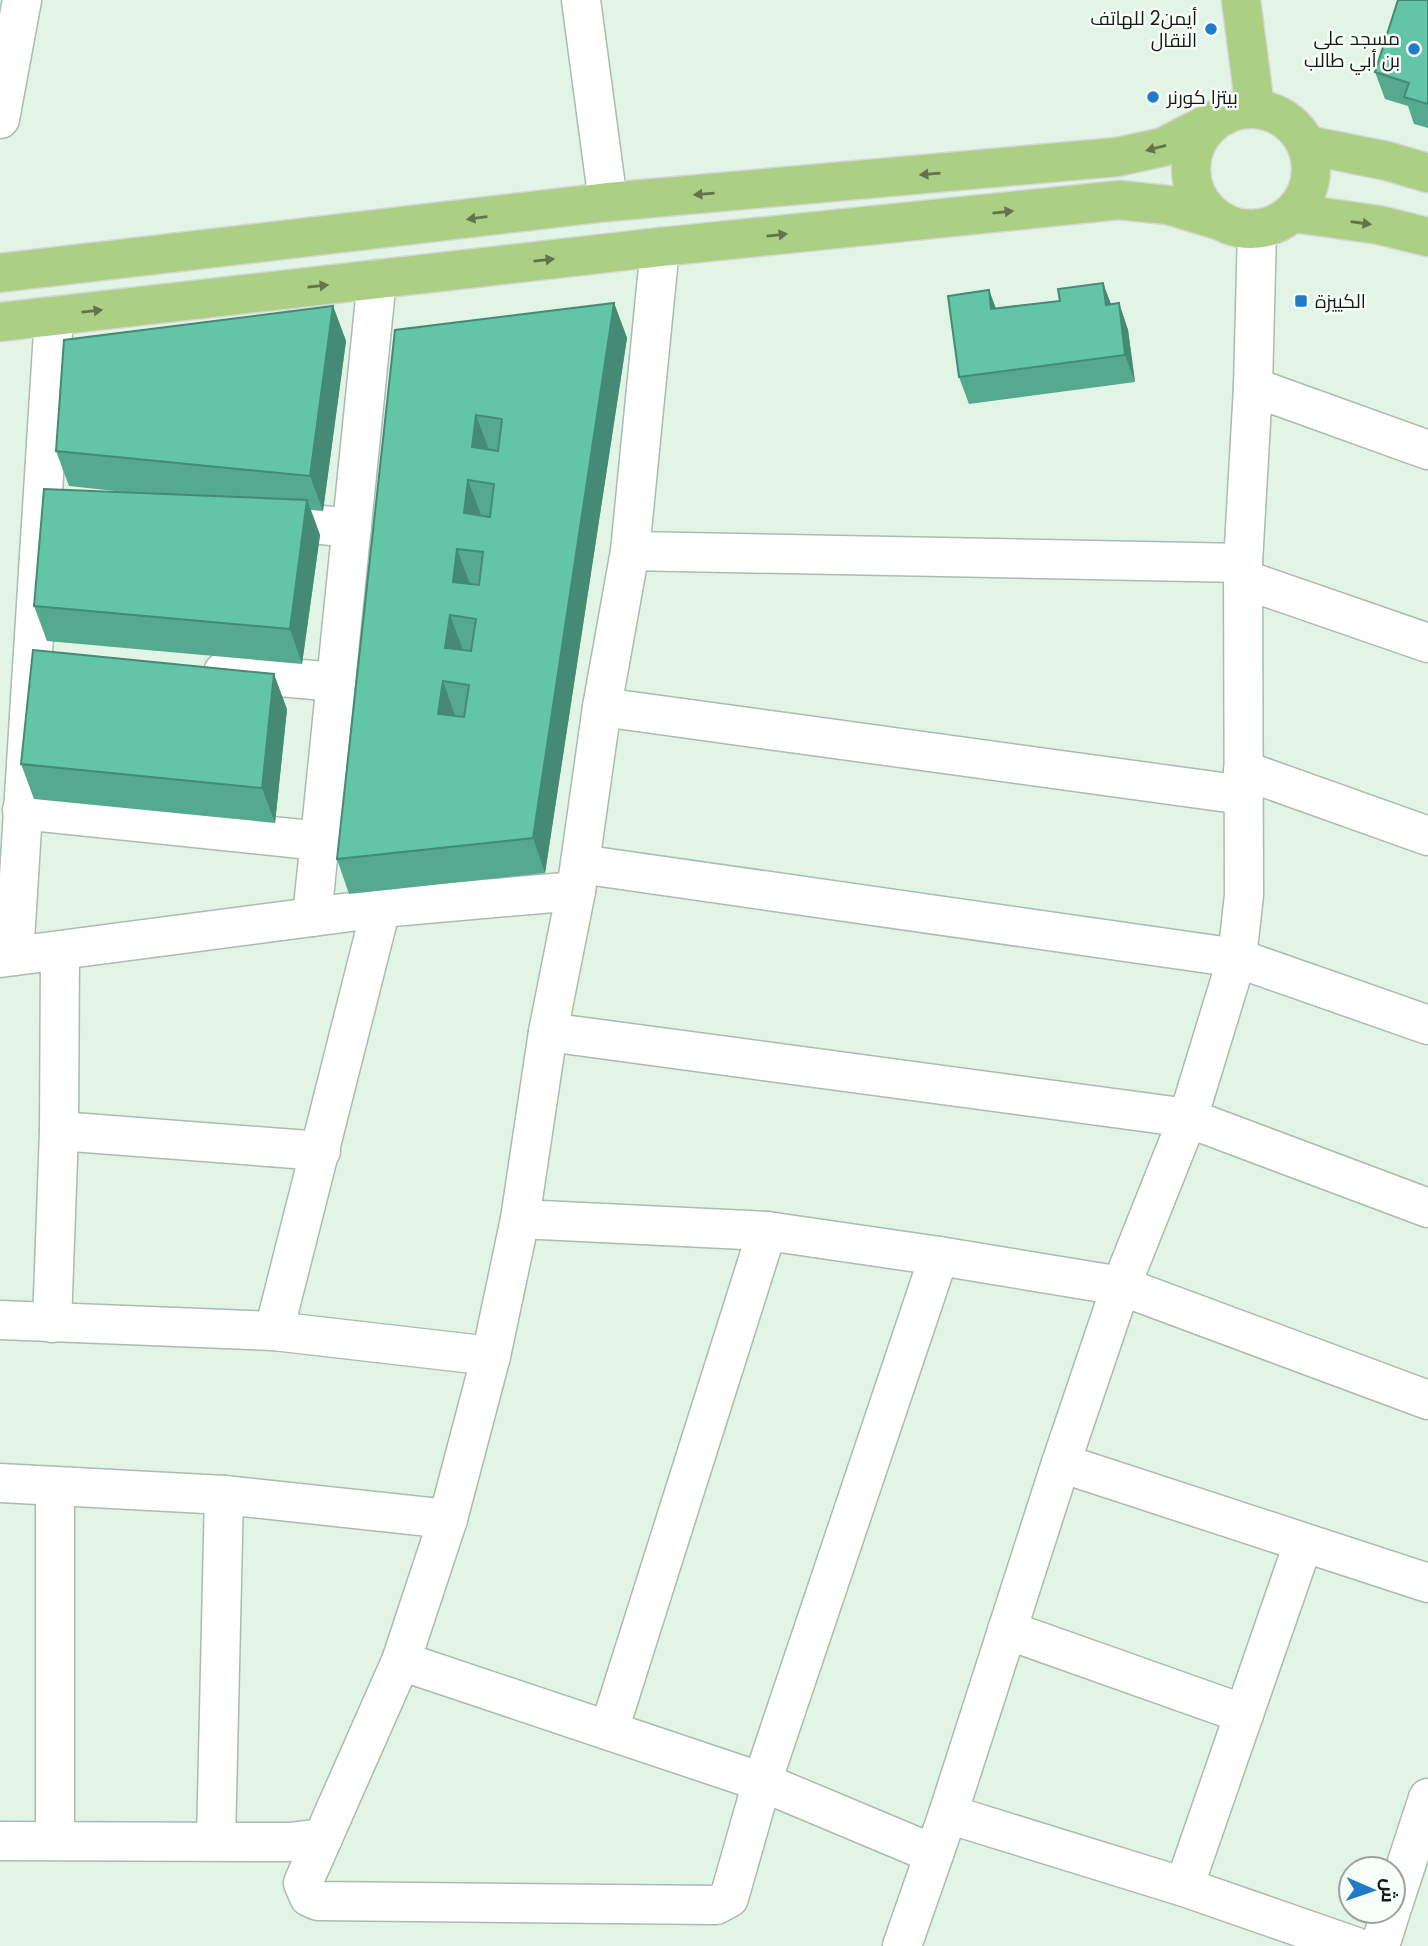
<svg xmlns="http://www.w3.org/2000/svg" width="1428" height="1946" viewBox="0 0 1428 1946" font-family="Poppins,Cairo,sans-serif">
<rect width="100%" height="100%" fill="#e2f4e5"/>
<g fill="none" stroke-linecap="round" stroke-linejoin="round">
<g stroke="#aabcae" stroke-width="41">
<g id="minor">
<polyline points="581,0 608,202"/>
<polyline points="0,119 22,0"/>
<polyline points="660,247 630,551 602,707 576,891 548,1032 520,1219 491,1356 448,1519 401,1661 303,1883 309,1897 318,1901 716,1905 729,1898 762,1782 939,1256"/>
<polyline points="1253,387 1428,450"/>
<polyline points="263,519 352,528"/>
<polyline points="630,551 1243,563"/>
<polyline points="1243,579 1428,643"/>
<polyline points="223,672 336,682"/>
<polyline points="602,707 1243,795"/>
<polyline points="1243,770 1428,836"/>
<polyline points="22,810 320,841"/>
<polyline points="580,864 1237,958 1428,1025"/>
<polyline points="312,917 377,279"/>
<polyline points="14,956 54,316"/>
<polyline points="0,958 381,908 576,891"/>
<polyline points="548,1032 1188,1118 1428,1208"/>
<polyline points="59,1131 321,1151"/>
<polyline points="520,1219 767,1231 939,1256 1121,1286 1428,1400"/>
<polyline points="0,1320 274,1331 491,1356"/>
<polyline points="52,1323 59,1131 60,951"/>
<polyline points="274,1331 381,908"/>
<polyline points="1061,1463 1428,1583"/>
<polyline points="0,1483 224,1495 448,1519"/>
<polyline points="55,1486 55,1840"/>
<polyline points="1007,1630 1244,1714"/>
<polyline points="401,1661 762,1782 934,1854"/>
<polyline points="609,1730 767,1231"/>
<polyline points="948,1814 1184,1887 1354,1946"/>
<polyline points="0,1841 289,1842 323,1838"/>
<polyline points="216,1841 224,1495"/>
<polyline points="1184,1887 1303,1544"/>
<polyline points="1393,1905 1428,1798"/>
<polyline points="902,1946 948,1814 1061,1463 1121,1286 1188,1118 1237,958 1244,895 1243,563 1253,387 1257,230"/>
<polyline points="1380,1946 1391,1911"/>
</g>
</g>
<g stroke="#d5d6d5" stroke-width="41">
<g id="primary">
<polyline points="1241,0 1255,108"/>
<circle cx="1251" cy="169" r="60"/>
<polyline points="1307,145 1387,161 1428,173"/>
<polyline points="1294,213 1379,225 1428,237"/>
<polyline points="0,273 608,202 1117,157 1163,147 1217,119"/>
<polyline points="0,322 660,247 1119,200 1168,205 1218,220"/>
</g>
</g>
<use href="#minor" stroke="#fff" stroke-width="38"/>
<use href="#primary" stroke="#abcf83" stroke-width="38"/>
</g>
<g fill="#54a98f">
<polygon points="1428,0 1428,128 1414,124 1408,106 1385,99 1375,72"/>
<polygon points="1103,283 1111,304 1119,303 1128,330 1135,382 969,404 959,377 989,290 996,309 1060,301"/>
<polygon points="614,303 627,338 545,873 349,894 337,859 395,330"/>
<polygon points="333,306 346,341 323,511 311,510 320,535 302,664 47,641 34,606 134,493 69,486 56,451"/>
<polygon points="287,709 275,823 34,799 21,764"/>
</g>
<g fill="#458a74">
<polygon points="1103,283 1113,310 1106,305"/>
<polygon points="989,290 999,317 991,309"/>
<polygon points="614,303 627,338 545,873 533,838"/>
<polygon points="1119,303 1128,330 1135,382 1125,355"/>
<polygon points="333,306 346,341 323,511 310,476"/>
<polygon points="476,415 489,450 472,447"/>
<polygon points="468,480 481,515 464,513"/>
<polygon points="307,500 320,535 302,664 290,629"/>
<polygon points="457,549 470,584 453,582"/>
<polygon points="450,615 463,650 445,648"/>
<polygon points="274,674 287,709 275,823 262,788"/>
<polygon points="443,681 455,716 438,714"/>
</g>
<g fill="#62c5a6" stroke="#458a74" stroke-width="2" fill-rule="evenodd">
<polygon points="1398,0 1428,0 1428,104 1404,97 1409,83 1375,72"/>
<polygon points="1103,283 1106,305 1119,303 1125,355 959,377 948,296 989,290 991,309 1060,301 1058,289"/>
<path d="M614 303 533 838 337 859 395 330ZM476 415 502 419 498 451 472 447ZM468 480 494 484 490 517 464 513ZM457 549 483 552 479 585 453 582ZM450 615 476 619 471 651 445 648ZM443 681 469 685 464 717 438 714Z"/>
<polygon points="333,306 310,476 56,451 64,340"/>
<polygon points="44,489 307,500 290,629 34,606"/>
<polygon points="33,650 274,674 262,788 21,764"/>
</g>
<defs><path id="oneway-solid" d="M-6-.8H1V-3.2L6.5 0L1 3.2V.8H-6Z" transform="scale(1.75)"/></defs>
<g fill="#60754c">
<use href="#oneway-solid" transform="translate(1156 148) rotate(165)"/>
<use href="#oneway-solid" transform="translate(930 174) rotate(175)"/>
<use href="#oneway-solid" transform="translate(704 194) rotate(175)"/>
<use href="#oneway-solid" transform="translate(1003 212) rotate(-6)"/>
<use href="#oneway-solid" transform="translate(477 218) rotate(173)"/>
<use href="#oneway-solid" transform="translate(1361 223) rotate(8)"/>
<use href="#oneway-solid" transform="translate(777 235) rotate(-6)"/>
<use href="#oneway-solid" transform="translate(544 260) rotate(-6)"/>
<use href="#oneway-solid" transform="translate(318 286) rotate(-6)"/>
<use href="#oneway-solid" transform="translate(92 311) rotate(-6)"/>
</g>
<g fill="#207bc8" stroke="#f7fef8" stroke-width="2.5">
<circle cx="1211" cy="29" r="7"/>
<circle cx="1414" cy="49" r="7"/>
<circle cx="1153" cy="97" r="7"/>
<rect x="1294" y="294" width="14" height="14" rx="3.5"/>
</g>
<g text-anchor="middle" stroke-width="5" stroke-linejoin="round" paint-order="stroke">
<g font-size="19" fill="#141b16" stroke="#f7fef8" text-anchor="end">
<text x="1197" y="25">أيمن2 للهاتف<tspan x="1197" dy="22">النقال</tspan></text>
<text x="1400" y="45">مسجد علي<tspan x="1400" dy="22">بن أبي طالب</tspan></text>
<text x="1167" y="104" text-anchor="start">بيتزا كورنر</text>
<text x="1315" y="308" text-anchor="start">الكييزة</text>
</g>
</g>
<g transform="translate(1372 1890) rotate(92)"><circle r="33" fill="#f7fef8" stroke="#9ca39e" stroke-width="2"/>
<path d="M0-5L12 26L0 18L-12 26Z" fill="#207bc8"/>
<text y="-10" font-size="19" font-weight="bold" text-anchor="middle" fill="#141b16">ش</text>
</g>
</svg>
